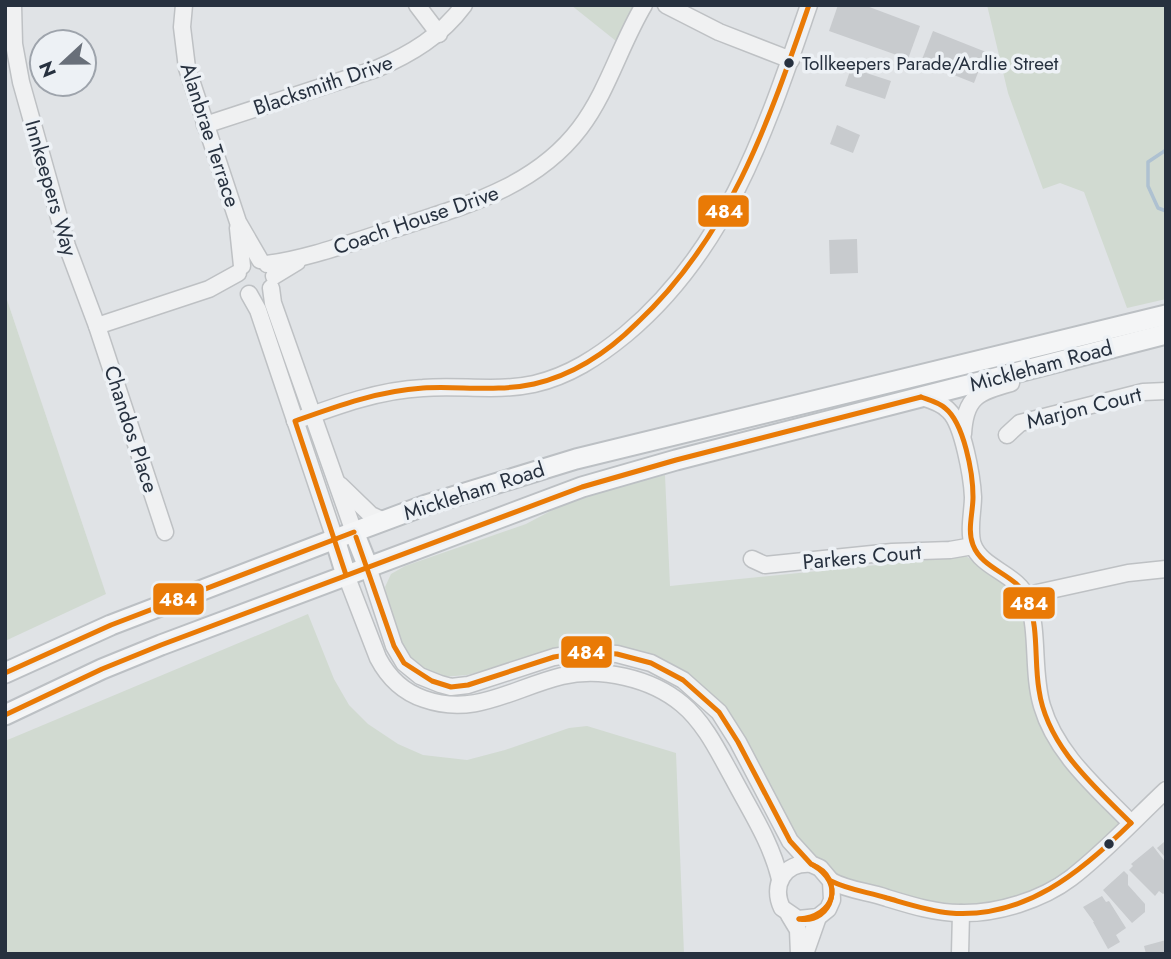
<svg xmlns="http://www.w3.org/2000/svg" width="1171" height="959" viewBox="0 0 1171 959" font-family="Jost,sans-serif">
<rect width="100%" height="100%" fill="#e0e3e6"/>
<g fill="#d1dad1">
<polygon points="571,5 636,5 616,41"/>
<polygon points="987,5 1166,5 1166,299 1127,308 1084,192 1060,183 1043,189 1008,93"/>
<polygon points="5,294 106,594 5,641"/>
<polygon points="665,475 670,586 966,556 1001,581 1017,602 1027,626 1045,730 1063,763 1122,822 1065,874 1027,896 987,904 960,906 933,904 905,898 878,887 849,883 836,875 792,837 688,676 654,655 613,644 582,644 467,675 442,677 422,670 406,657 390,615 385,587 391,574 405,566 526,524 579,496"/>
<polygon points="308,614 334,679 349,705 368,724 398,744 423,755 467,760 505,750 569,728 587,726 676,753 684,954 5,954 5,741"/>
</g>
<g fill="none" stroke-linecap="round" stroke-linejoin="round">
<polyline stroke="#aec1d1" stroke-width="3.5" points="1166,150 1148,162 1148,186 1158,208 1166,211"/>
</g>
<g fill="#c8cbce">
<polygon points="838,5 864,5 920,26 908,59 829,31"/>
<polygon points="933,31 986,52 974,83 921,62"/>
<polygon points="851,68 891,81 885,99 845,86"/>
<polygon points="837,125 860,135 853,153 830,144"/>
<polygon points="857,239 858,273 830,274 829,240"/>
<polygon points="1164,842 1166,844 1164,856 1157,848"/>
<polygon points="1153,846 1166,863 1166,892 1163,894 1159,891 1155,896 1129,870 1133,866 1131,864"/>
<polygon points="1124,871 1128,875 1128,885 1145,904 1145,912 1132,923 1103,890"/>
<polygon points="1102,896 1106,902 1109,901 1126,928 1116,935 1120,942 1108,949 1093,922 1094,922 1083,907"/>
<polygon points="1166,940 1166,954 1146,954 1144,946"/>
</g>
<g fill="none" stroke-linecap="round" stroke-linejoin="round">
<g stroke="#bec1c4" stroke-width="19">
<g id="minor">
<polyline points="13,5 14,44 21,82 67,246 97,326 165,532"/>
<polyline points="184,5 182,27 187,68 238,222 260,260"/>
<polyline points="417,5 439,34"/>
<polyline points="666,5 719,32 791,60"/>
<path d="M205 125 376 69C411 54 441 36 464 5"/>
<polyline points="238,228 242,266"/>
<path d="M267 264C310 258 349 243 391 230 460 207 534 189 580 128 608 91 620 45 644 5"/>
<polyline points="274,276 297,262"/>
<polyline points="271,288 273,303 354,532"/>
<polyline points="249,294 258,310 335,539"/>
<polyline points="97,326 209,289 238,273"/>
<path d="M921 397C931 400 942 403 949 411 963 424 972 477 973 497 973 511 968 531 973 545 982 569 1019 574 1028 600 1039 634 1032 672 1042 706 1056 754 1097 788 1131 823"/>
<path d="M295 421C336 406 379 390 423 388 460 385 497 392 534 384 569 376 598 357 626 334 728 249 767 126 809 5"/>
<path d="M963 434C965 397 978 392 1011 383"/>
<polyline points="1007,435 1020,423 1143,392 1166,391"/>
<polyline points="340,485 371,515 384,521"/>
<polyline points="752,559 765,565 892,552 950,550 973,546"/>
<path d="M368 567 394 646 404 663 420 676 440 684 451 687 468 685 554 657 585 652 617 654 651 663 683 680 719 712 738 742 790 841 811 864 820 868 831 881 832 900 828 909 818 917 798 919 782 908C771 885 784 862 811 864"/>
<path d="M346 575 378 658C388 677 403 692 424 699 475 717 513 688 562 676 601 667 651 678 682 704 705 723 719 753 733 778 751 812 771 842 780 879"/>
<polyline points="1027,598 1037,593 1128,573 1166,569"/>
<path d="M831 881C850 891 867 891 887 898 910 905 935 913 960 913 997 914 1042 900 1071 878 1105 852 1135 819 1166 790"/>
<polyline points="789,915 798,930 799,954"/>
<polyline points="805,954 818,917"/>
<polyline points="960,954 961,913"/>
</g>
</g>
<g stroke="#bcc0c4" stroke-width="23">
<g id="major">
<polyline points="354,532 368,567"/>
<polyline points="335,539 346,575"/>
<polyline points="5,673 111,625 335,539 426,505 576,459 1166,315"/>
<polyline points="5,715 102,669 161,645 582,487 676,460 1166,334"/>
</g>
</g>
<use href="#minor" stroke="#f0f1f2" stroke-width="16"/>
<use href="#major" stroke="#f4f5f6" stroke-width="19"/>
<g stroke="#edf1f5" stroke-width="10">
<g id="bus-1">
<path d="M921 397C929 400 938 402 945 408 964 423 973 473 973 497 973 513 967 530 973 545 983 571 1018 574 1028 600 1039 629 1034 661 1039 690 1047 746 1093 785 1131 823"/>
<polyline points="356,537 394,646 404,663 432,681 451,687 468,685 554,657 585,652 617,654 651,663 683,680 719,712 738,742 790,841 811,864"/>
<path d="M346 575 295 421C337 406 378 391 423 388 460 386 497 392 534 384 573 375 609 351 637 323 730 236 768 123 809 5"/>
<polyline points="5,673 111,625 354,532"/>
<polyline points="5,715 102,669 161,645 582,487 676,460 921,397"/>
<path d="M831 881C849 890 868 892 887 898 908 904 929 911 950 913 1025 919 1081 872 1131 823"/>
<path d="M799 919C834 925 845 877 813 865"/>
<path d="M799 919C834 916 845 884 813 865"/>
</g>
</g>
<use href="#bus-1" stroke="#e97a06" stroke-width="5"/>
</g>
<g fill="#27313f" stroke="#edf1f5" stroke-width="2.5">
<circle cx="789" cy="63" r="6"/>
<circle cx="1109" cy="844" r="6"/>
</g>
<g text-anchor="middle" stroke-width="7" stroke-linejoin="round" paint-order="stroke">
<g font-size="19" fill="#27313f" stroke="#edf1f5" text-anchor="start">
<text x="802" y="70">Tollkeepers Parade/Ardlie Street</text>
</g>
<g font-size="21" fill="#27313f" stroke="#edf1f5">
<text transform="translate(323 85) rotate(-19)" y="7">Blacksmith Drive</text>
<text transform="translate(210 135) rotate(72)" y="7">Alanbrae Terrace</text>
<text transform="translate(51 188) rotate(74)" y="7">Innkeepers Way</text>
<text transform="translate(416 220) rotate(-19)" y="7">Coach House Drive</text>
<text transform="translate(1041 366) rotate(-15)" y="7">Mickleham Road</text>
<text transform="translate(1084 408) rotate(-14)" y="7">Marjon Court</text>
<text transform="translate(131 429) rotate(72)" y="7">Chandos Place</text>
<text transform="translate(474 491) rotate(-18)" y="7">Mickleham Road</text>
<text transform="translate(862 557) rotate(-5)" y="7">Parkers Court</text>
</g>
</g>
<g stroke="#edf1f5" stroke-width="2.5">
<rect x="697" y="194" width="53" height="34" rx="7" fill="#e97a06"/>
<rect x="152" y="582" width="53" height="34" rx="7" fill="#e97a06"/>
<rect x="1002" y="586" width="54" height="34" rx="7" fill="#e97a06"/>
<rect x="560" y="635" width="53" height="34" rx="7" fill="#e97a06"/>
</g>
<g font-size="19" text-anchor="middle" font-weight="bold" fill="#fff">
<text x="724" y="218">484</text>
<text x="178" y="606">484</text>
<text x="1029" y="610">484</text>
<text x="586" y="659">484</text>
</g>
<rect width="1171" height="959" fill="none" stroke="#27313f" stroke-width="14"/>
<g transform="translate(63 63) rotate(248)"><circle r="33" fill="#edf1f5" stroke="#9ea4ac" stroke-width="2"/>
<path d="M0-5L12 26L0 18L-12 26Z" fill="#686f79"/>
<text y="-10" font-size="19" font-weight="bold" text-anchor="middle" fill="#27313f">N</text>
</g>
</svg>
